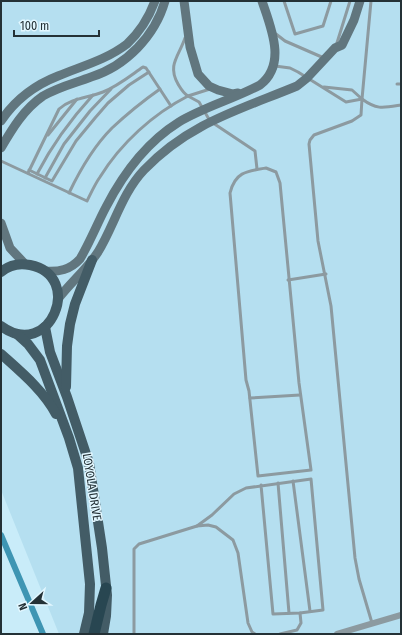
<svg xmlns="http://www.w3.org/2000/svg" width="402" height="635" viewBox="0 0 402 635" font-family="'Fira Sans Condensed',sans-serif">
<rect width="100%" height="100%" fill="#c9ecf9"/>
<polygon fill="#b5dff0" points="1,1 401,1 401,634 59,634 1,490"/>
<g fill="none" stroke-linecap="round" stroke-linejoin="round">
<polyline stroke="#3e95b3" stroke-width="6" points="1,535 43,634"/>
<g stroke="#8c9aa0" stroke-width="3">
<polyline points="284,1 295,34 323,26 331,1"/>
<polyline points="276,34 285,41 324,58"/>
<path d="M185 38C179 56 167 65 178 84 181 89 183 93 188 96L210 89"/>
<polyline points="336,46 350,1"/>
<polyline points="275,66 290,68 298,72 346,102 362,99"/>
<polyline points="397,84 401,84"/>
<polyline points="324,87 352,90 362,99"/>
<polyline points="362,99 371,1"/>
<polyline points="48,135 77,99"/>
<path d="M1 161 87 201C91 193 95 184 100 177 121 143 153 114 188 96L199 102 210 121 255 151 257 169"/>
<path d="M266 168 276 172 280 183 299 383 311 470 258 476 249 391 246 380 230 193C235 172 247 171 266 168Z"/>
<polyline points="29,170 52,181 76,141 95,118 108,103 129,85 149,72"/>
<path d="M28 173 59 109C71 98 88 98 103 92 118 86 130 76 143 67L146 68 171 106"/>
<path d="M37 174C52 145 71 119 93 95"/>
<polyline points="45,178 64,144 90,111 111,89"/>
<path d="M69 193C80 170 94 146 112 128 127 114 143 101 160 89"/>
<polyline points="288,280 326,274"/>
<polyline points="250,398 300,395"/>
<polyline points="293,481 310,611"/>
<polyline points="278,483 289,613"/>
<polyline points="197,526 212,515 234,494 246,488 311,479 323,610 300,613 273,614 261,485"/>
<path d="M372 623 359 579 355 558 331 306 318 241 309 144 310 140 314 135 352 121 361 115 362 99C377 110 383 108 401 105"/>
<polyline points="134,634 134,549 139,544 197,526 208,525 216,527 233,540 238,553 248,623 252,632 255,634"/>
<polyline points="280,634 297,630 301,623 300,613"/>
</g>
<polyline stroke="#8c9aa0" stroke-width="6" points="337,634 401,615"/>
<g stroke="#61767e" stroke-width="9">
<polyline points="184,1 190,47 198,74 209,86 218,90 233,94 238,93"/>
<path d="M1 121C15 100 35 85 58 76 82 66 106 60 127 44 140 32 149 17 155 1"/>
<path d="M1 148C12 129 24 109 43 96 58 87 75 83 91 77 126 66 155 36 165 1"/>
<polyline points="1,223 10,248 25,264"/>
<path d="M45 271C59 272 70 270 80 259 90 242 97 224 106 207 123 174 147 142 179 122 204 107 234 99 260 85 287 64 271 28 262 1"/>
<path d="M58 299C71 282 87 269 98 252 114 226 122 193 144 170 189 123 239 110 297 86L307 78 335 48 342 45 354 20 360 1"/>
</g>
<g stroke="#435c66" stroke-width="10">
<path d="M1 272C9 265 20 263 30 265 85 276 50 362 1 326"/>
<polyline points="45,327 50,352 67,397 89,463 102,548 107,595 106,616 103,634"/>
<polyline points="17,334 28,344 40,360 69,438 78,468 90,584 89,613 84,634"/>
<path d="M1 354C21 372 43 390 56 414"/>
<polyline points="66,387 67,346 70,324 75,304 92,260"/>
</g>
<polyline stroke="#284651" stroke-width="11" points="94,634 101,605 106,588"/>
</g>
<g text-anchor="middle" stroke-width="3" stroke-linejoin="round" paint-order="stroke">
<g font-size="12" fill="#243136" stroke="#e2f7ff">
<text transform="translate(92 487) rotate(81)" y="4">LOYOLA DRIVE</text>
</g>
</g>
<rect width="402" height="635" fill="none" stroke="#243136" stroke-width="4"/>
<g transform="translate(32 603) rotate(249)" stroke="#e2f7ff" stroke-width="3" paint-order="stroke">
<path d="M0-3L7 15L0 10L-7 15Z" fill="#243136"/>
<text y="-6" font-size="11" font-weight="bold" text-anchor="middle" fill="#243136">N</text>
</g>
<path d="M14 30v6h85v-6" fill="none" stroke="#243136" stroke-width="2"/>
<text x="20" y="30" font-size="12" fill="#243136" stroke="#e2f7ff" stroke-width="3" paint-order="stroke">100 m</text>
</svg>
